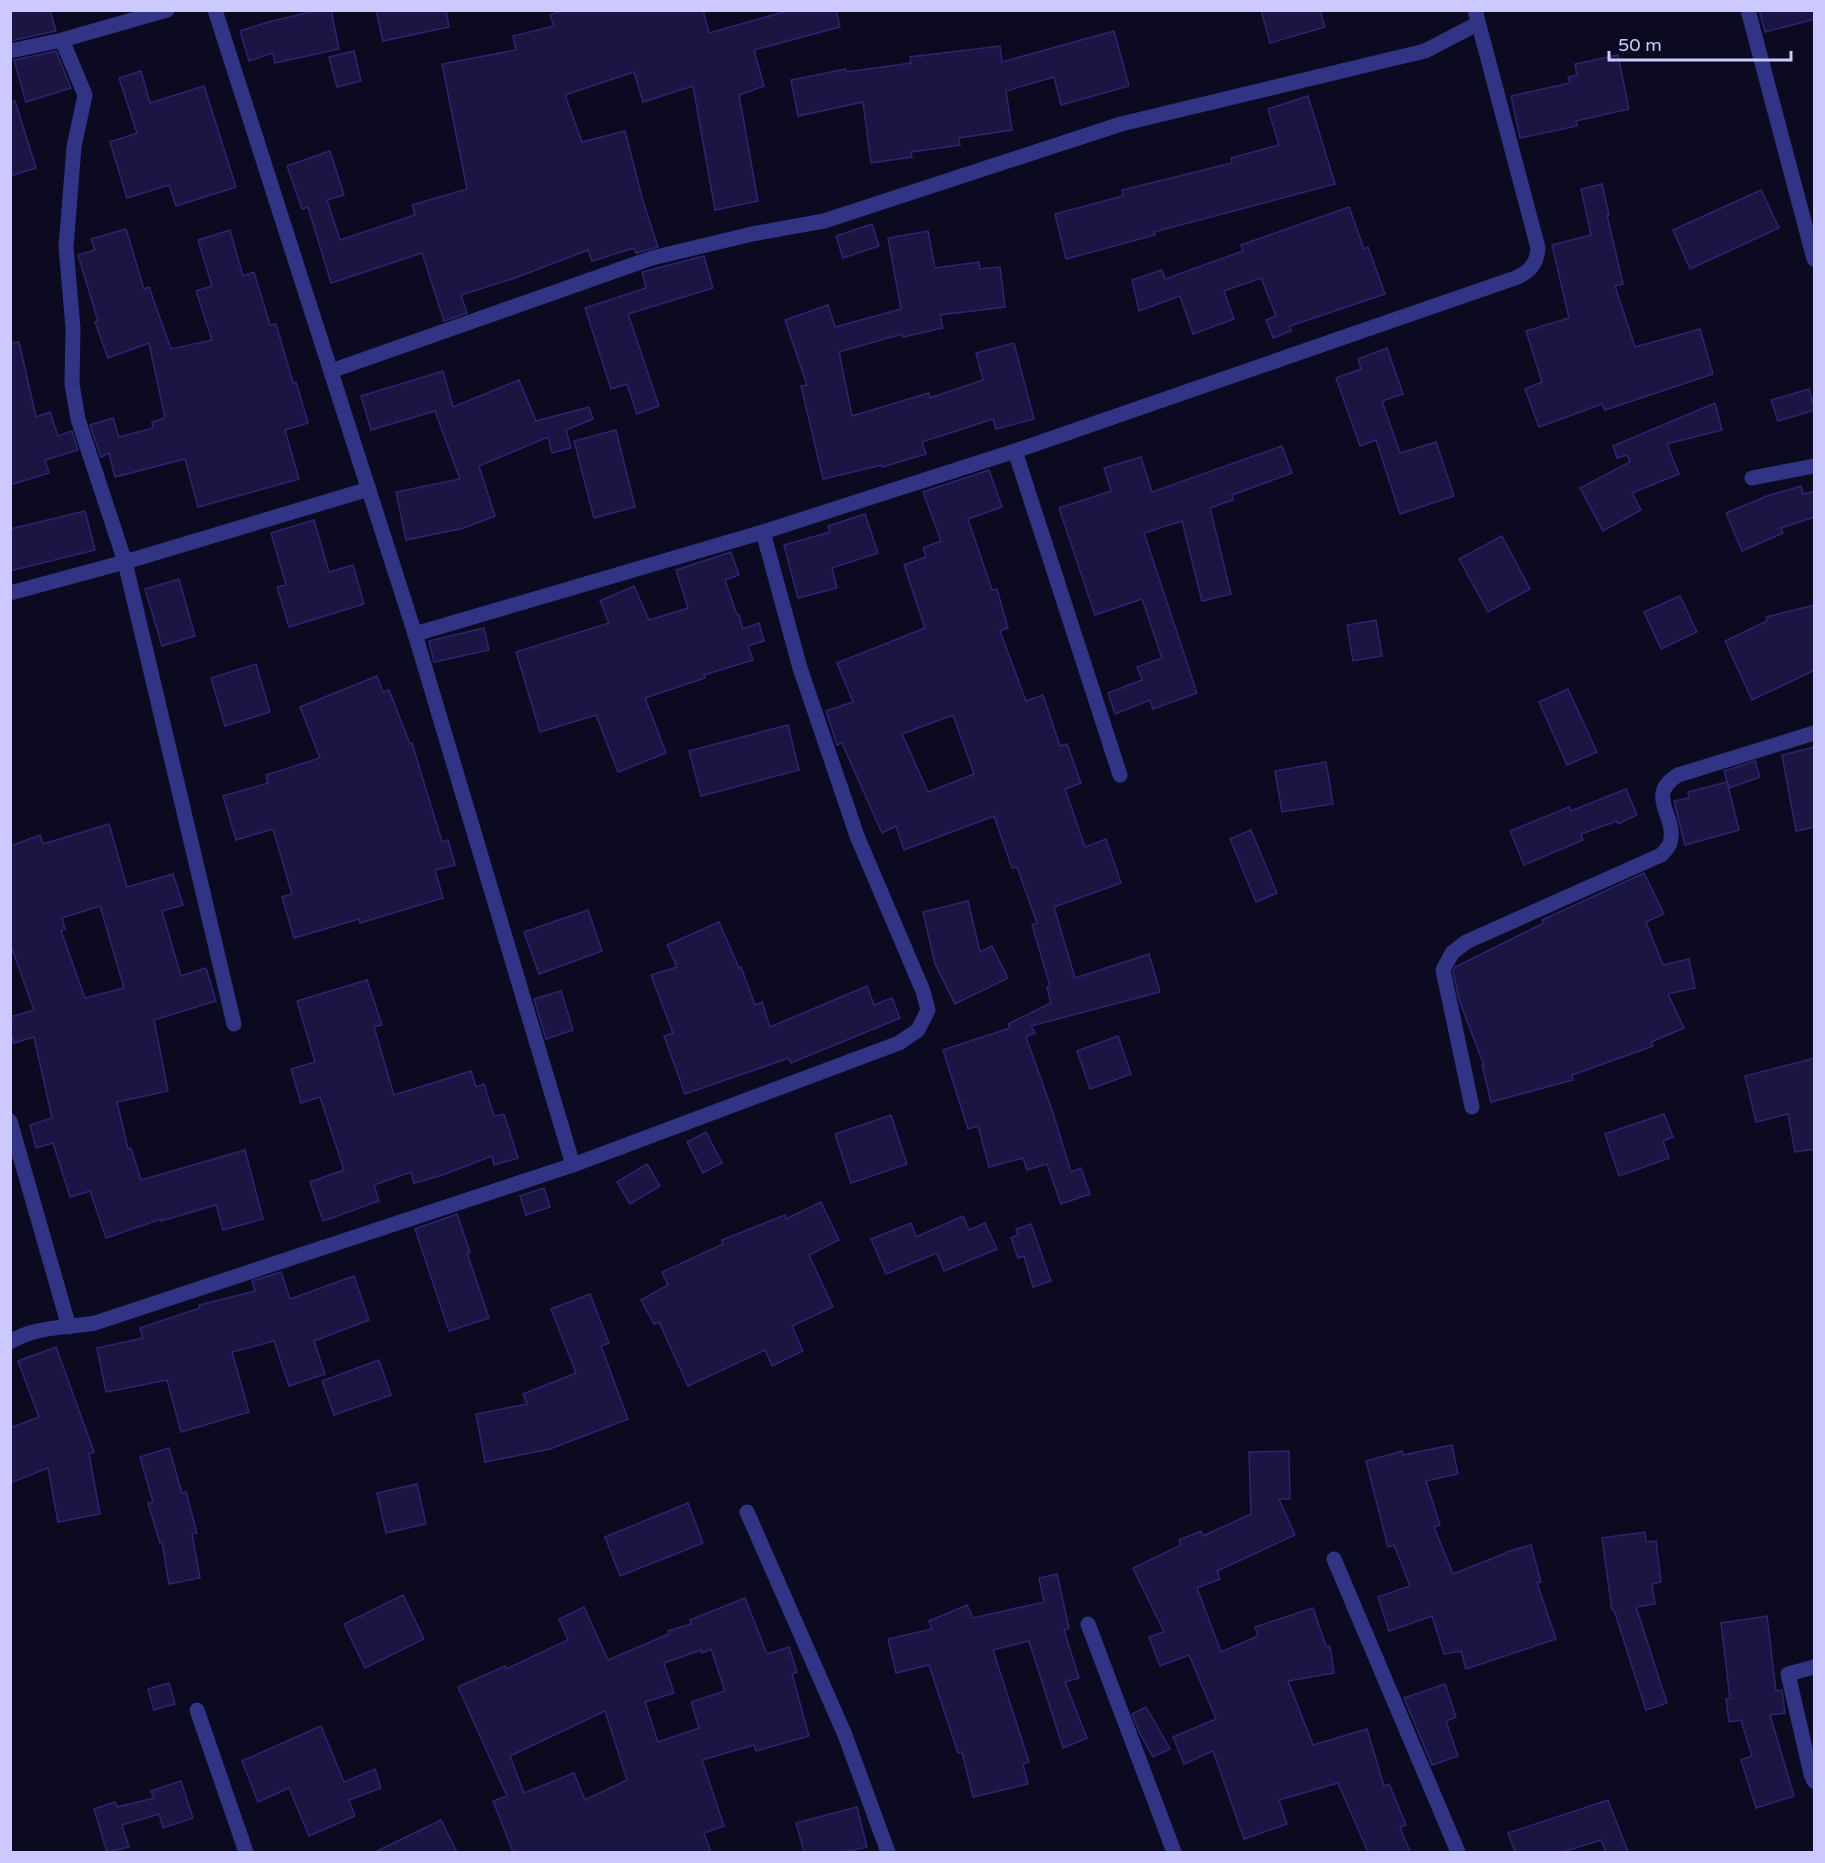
<svg xmlns="http://www.w3.org/2000/svg" width="1825" height="1863" viewBox="0 0 1825 1863" font-family="'Varela Round',sans-serif">
<rect width="100%" height="100%" fill="#0c0a20"/>
<g fill="#1b1543" stroke="#2e2471" stroke-width="1.5" fill-rule="evenodd">
<polygon points="10,10 50,10 56,31 10,41"/>
<polygon points="319,10 331,10 339,49 275,63 273,53 249,61 240,31 268,22"/>
<polygon points="376,10 446,10 449,27 383,41"/>
<polygon points="564,10 703,10 709,33 791,10 836,10 840,27 754,50 764,86 739,95 758,201 715,210 693,86 643,102 634,72 565,95 582,142 625,131 643,201 658,247 636,253 634,248 592,261 588,250 515,278 461,295 467,313 444,321 422,253 331,283 308,207 302,209 287,166 330,151 344,195 327,200 340,240 415,215 412,205 467,189 442,64 516,50 513,36 554,26 550,15"/>
<polygon points="1261,10 1320,10 1325,27 1270,43"/>
<polygon points="1759,10 1815,10 1815,19 1765,32"/>
<polygon points="1114,31 1129,86 1061,105 1054,77 1006,91 1012,130 959,138 960,145 911,152 912,157 871,163 863,102 798,116 791,80 846,69 846,72 911,63 910,57 1000,46 1002,62"/>
<polygon points="56,51 71,88 26,102 14,60"/>
<polygon points="354,51 361,81 337,87 329,57"/>
<polygon points="1618,55 1629,109 1576,121 1577,126 1520,138 1511,96 1570,83 1568,77 1577,75 1575,64"/>
<polygon points="141,71 150,103 204,86 236,187 176,206 169,185 127,198 110,142 137,133 119,78"/>
<polygon points="1308,96 1335,184 1154,232 1155,235 1066,259 1055,214 1123,196 1122,190 1232,163 1231,158 1279,145 1268,109"/>
<polygon points="10,101 15,101 36,168 10,176"/>
<polygon points="1602,184 1609,215 1607,215 1623,284 1615,286 1635,347 1700,329 1713,374 1605,410 1602,404 1539,427 1525,389 1542,382 1526,331 1569,318 1552,245 1591,235 1581,189"/>
<polygon points="1761,190 1779,228 1690,269 1673,230"/>
<polygon points="1349,207 1364,249 1368,247 1385,294 1290,326 1291,331 1273,338 1266,320 1276,316 1261,278 1224,291 1234,319 1193,334 1180,296 1139,311 1132,280 1162,270 1165,279 1243,251 1241,245"/>
<polygon points="872,224 879,246 843,258 836,236"/>
<polygon points="126,229 144,289 149,287 171,349 212,340 196,291 212,286 198,240 230,230 243,276 254,272 270,325 276,324 293,383 296,382 308,423 285,430 299,479 198,507 185,459 115,477 109,453 101,457 90,425 113,418 119,437 153,428 152,422 165,418 149,343 108,358 95,322 98,321 78,255 95,250 91,239"/>
<polygon points="928,231 935,268 979,262 980,269 1000,267 1005,307 940,315 943,328 903,337 902,334 839,352 852,416 929,393 930,398 983,380 976,353 1014,343 1034,419 996,429 993,419 922,442 926,454 882,467 882,465 823,479 801,386 807,385 785,320 828,305 835,327 901,309 888,238"/>
<polygon points="704,256 713,288 628,314 659,406 637,414 627,384 611,389 585,308 646,288 642,272"/>
<polygon points="19,342 36,417 50,412 58,436 72,431 78,450 45,460 49,473 10,485 10,343"/>
<polygon points="1387,348 1403,394 1382,401 1400,453 1436,442 1454,496 1400,514 1376,440 1360,446 1336,378 1361,369 1358,359"/>
<polygon points="443,371 453,407 519,380 536,421 589,407 593,419 566,430 571,448 552,453 548,437 479,466 495,516 464,528 406,540 396,492 460,479 435,411 371,430 361,396"/>
<polygon points="1809,389 1815,410 1778,421 1771,400"/>
<polygon points="1715,403 1722,430 1667,444 1679,474 1632,493 1641,510 1603,531 1580,488 1630,462 1627,455 1617,458 1613,446"/>
<polygon points="616,430 635,507 594,518 574,441"/>
<polygon points="1282,446 1292,473 1232,495 1233,500 1210,508 1231,594 1202,601 1182,521 1144,533 1197,693 1153,709 1150,700 1115,714 1108,693 1142,680 1137,667 1162,658 1142,599 1095,615 1059,508 1111,491 1104,468 1141,457 1152,492"/>
<path d="M989 470 1002 507 968 519 992 590 997 589 1008 628 1000 631 1026 701 1043 695 1060 746 1067 744 1081 783 1065 789 1085 847 1106 839 1121 883 1054 907 1075 978 1149 954 1160 992 1031 1026 1035 1033 1026 1037 1052 1110 1071 1172 1081 1168 1090 1194 1061 1204 1047 1164 1027 1170 1023 1158 989 1167 978 1126 968 1129 943 1050 1010 1028 1008 1024 1051 1003 1047 987 1050 986 1032 925 1037 923 1017 867 1012 868 994 816 904 850 896 826 882 833 842 743 837 745 826 711 853 702 837 663 925 628 904 565 926 557 923 548 941 541 923 492ZM953 715 974 774 928 792 902 734Z"/>
<polygon points="1801,486 1803,494 1815,491 1815,517 1781,528 1783,533 1742,551 1726,513 1767,496"/>
<polygon points="85,511 95,550 10,571 10,529"/>
<polygon points="865,514 878,553 832,568 837,588 798,598 784,545 830,532 828,526"/>
<polygon points="314,520 329,572 353,565 364,604 289,627 277,587 286,585 271,533"/>
<polygon points="1502,536 1530,589 1488,612 1459,559"/>
<polygon points="731,552 739,575 725,580 737,615 739,615 743,629 759,623 764,641 748,646 753,660 704,675 705,678 645,698 666,753 618,772 596,715 540,732 516,652 609,623 600,601 634,586 649,620 688,608 676,570"/>
<polygon points="179,579 195,636 162,646 145,589"/>
<polygon points="1680,596 1697,632 1661,649 1644,612"/>
<polygon points="1815,605 1815,670 1752,700 1725,641 1767,621 1766,617"/>
<polygon points="1376,620 1382,656 1353,661 1347,625"/>
<polygon points="484,628 489,650 434,662 429,641"/>
<polygon points="256,664 270,712 225,726 211,678"/>
<polygon points="377,676 383,692 389,690 410,744 412,743 442,842 448,840 455,865 435,870 443,898 360,923 359,919 294,938 282,897 292,894 273,829 236,840 223,796 268,783 266,775 320,758 300,707"/>
<polygon points="1568,689 1597,752 1567,765 1539,702"/>
<polygon points="788,725 799,770 701,796 689,751"/>
<polygon points="1815,747 1815,827 1796,831 1782,755"/>
<polygon points="1755,761 1760,777 1729,788 1724,771"/>
<polygon points="1326,762 1333,804 1282,812 1275,771"/>
<polygon points="1727,782 1739,830 1685,845 1674,801 1689,798 1688,792"/>
<polygon points="1626,789 1637,815 1618,824 1617,821 1581,834 1583,840 1524,865 1510,831 1569,807 1571,811"/>
<path d="M109 824 127 887 173 874 183 905 162 911 181 976 206 968 216 1001 154 1020 168 1091 117 1102 128 1149 131 1148 141 1180 245 1150 263 1219 223 1230 216 1205 161 1221V1219L106 1238 90 1191 70 1197 53 1143 36 1148 30 1125 52 1118 34 1037 14 1043 10 1030V1017L34 1010 10 943V846L40 835 43 844ZM100 906 124 988 85 998 61 931 65 929 62 918Z"/>
<polygon points="1251,830 1277,893 1256,902 1230,839"/>
<polygon points="1644,873 1664,914 1646,922 1663,965 1689,959 1695,988 1668,994 1684,1028 1651,1042 1653,1046 1572,1075 1573,1080 1491,1102 1482,1065 1484,1065 1459,1000 1453,971 1455,967 1544,923 1542,920"/>
<polygon points="968,901 980,952 992,946 1008,978 955,1004 935,964 923,912"/>
<polygon points="588,910 602,951 539,974 524,932"/>
<polygon points="719,922 739,968 741,967 755,1005 762,1002 770,1027 867,986 874,1005 892,998 900,1018 791,1063 789,1058 685,1094 664,1036 673,1033 651,975 677,967 667,945"/>
<polygon points="367,980 382,1025 374,1027 394,1095 471,1071 476,1087 484,1084 494,1116 504,1114 518,1158 494,1165 492,1156 440,1176 414,1183 411,1172 374,1185 379,1201 323,1221 310,1182 344,1170 320,1097 301,1103 291,1069 315,1062 297,1001"/>
<polygon points="561,991 573,1030 546,1039 534,999"/>
<polygon points="1118,1036 1131,1074 1090,1089 1077,1051"/>
<polygon points="1815,1058 1815,1149 1795,1152 1788,1114 1756,1122 1745,1076"/>
<polygon points="1664,1114 1673,1137 1663,1141 1669,1158 1619,1176 1605,1134"/>
<polygon points="891,1115 907,1164 851,1183 835,1134"/>
<polygon points="706,1132 722,1163 703,1173 687,1142"/>
<polygon points="647,1164 660,1186 630,1204 617,1182"/>
<polygon points="544,1188 550,1207 526,1215 520,1196"/>
<polygon points="821,1202 839,1240 809,1255 833,1307 792,1326 803,1351 772,1366 765,1350 688,1386 659,1322 654,1324 641,1300 668,1285 662,1272 723,1244 722,1240 785,1215 786,1219"/>
<polygon points="457,1214 470,1252 467,1253 489,1318 449,1331 415,1229"/>
<polygon points="963,1216 969,1230 985,1223 997,1249 944,1271 937,1253 886,1274 871,1239 911,1223 916,1237"/>
<polygon points="1031,1224 1051,1281 1033,1287 1024,1256 1018,1258 1011,1238 1018,1235 1016,1229"/>
<polygon points="281,1272 290,1299 354,1276 369,1320 314,1341 325,1374 289,1386 274,1341 232,1352 249,1412 181,1432 167,1380 106,1392 97,1348 143,1338 140,1328 200,1308 199,1305 255,1291 252,1281"/>
<polygon points="590,1294 609,1343 601,1346 628,1419 550,1449 485,1462 476,1414 527,1404 523,1394 576,1373 551,1309"/>
<polygon points="56,1347 94,1452 89,1454 100,1514 58,1522 48,1468 10,1483 10,1428 39,1417 18,1361"/>
<polygon points="379,1360 391,1395 334,1415 322,1381"/>
<polygon points="1452,1445 1458,1474 1426,1481 1440,1525 1434,1527 1453,1574 1506,1553 1506,1552 1531,1545 1541,1582 1537,1583 1556,1639 1466,1669 1461,1651 1444,1654 1432,1616 1389,1631 1378,1597 1410,1586 1394,1545 1388,1547 1366,1461 1402,1451 1403,1455"/>
<polygon points="169,1448 182,1493 186,1492 197,1533 192,1534 200,1578 169,1584 162,1542 160,1543 148,1503 153,1502 140,1457"/>
<polygon points="1289,1451 1290,1499 1279,1499 1295,1535 1217,1571 1220,1579 1197,1588 1221,1652 1258,1636 1255,1627 1313,1608 1326,1646 1330,1646 1334,1673 1288,1681 1313,1745 1367,1729 1384,1786 1389,1784 1406,1825 1400,1827 1410,1852 1368,1852 1338,1783 1279,1800 1287,1824 1244,1839 1213,1751 1184,1764 1173,1737 1216,1719 1189,1655 1160,1666 1149,1637 1164,1632 1133,1568 1181,1545 1179,1540 1201,1531 1203,1536 1251,1514 1249,1452"/>
<polygon points="417,1484 426,1524 386,1533 377,1493"/>
<polygon points="688,1503 703,1543 620,1576 605,1537"/>
<polygon points="1645,1532 1646,1542 1656,1541 1661,1582 1652,1584 1655,1604 1636,1607 1667,1703 1646,1710 1614,1610 1612,1610 1602,1538"/>
<polygon points="1057,1574 1069,1628 1064,1630 1079,1678 1065,1682 1087,1738 1063,1748 1029,1641 993,1650 1029,1762 1023,1764 1028,1784 973,1797 962,1752 958,1753 929,1665 896,1673 888,1639 932,1629 929,1621 967,1605 973,1618 1044,1602 1039,1578"/>
<polygon points="403,1595 424,1639 365,1668 344,1624"/>
<path d="M745 1598 767 1654 789 1647 797 1672 792 1674 809 1736 756 1751 754 1745 702 1760 724 1826 704 1833 711 1852H513L493 1801 507 1796 458 1687 505 1666 506 1669 568 1640 559 1619 584 1607 608 1660 669 1634 668 1631 691 1624 690 1620ZM711 1649 725 1691 691 1702 699 1728 658 1742 645 1702 674 1693 664 1663 701 1650 702 1653ZM605 1711 627 1780 585 1800 574 1773 524 1793 510 1756Z"/>
<polygon points="1767,1616 1776,1691 1782,1690 1785,1713 1770,1715 1794,1796 1756,1808 1741,1760 1752,1756 1741,1720 1729,1722 1726,1699 1730,1699 1721,1623"/>
<polygon points="169,1683 175,1704 154,1710 148,1689"/>
<polygon points="1445,1684 1456,1717 1446,1721 1458,1756 1432,1765 1404,1698"/>
<polygon points="1146,1707 1170,1749 1153,1757 1140,1734 1132,1714"/>
<polygon points="321,1726 344,1782 375,1769 381,1788 349,1800 355,1816 309,1836 289,1788 258,1802 242,1761"/>
<polygon points="181,1781 193,1818 163,1828 159,1814 122,1825 129,1847 107,1852 94,1809 115,1802 117,1807 154,1798 151,1791"/>
<polygon points="1608,1800 1628,1852 1606,1852 1601,1840 1563,1852 1515,1852 1508,1833"/>
<polygon points="857,1807 867,1847 845,1852 804,1852 796,1823"/>
<polygon points="441,1820 457,1852 375,1852"/>
</g>
<g fill="none" stroke-linecap="round" stroke-linejoin="round">
<g stroke="#313484" stroke-width="15">
<polyline points="215,10 415,634 573,1165"/>
<polyline points="1748,10 1814,259"/>
<polyline points="62,40 85,95 74,147 66,247 73,328 72,384 78,419 125,562 234,1024"/>
<polyline points="10,51 62,40 167,10"/>
<polyline points="331,371 652,258 752,234 824,221 1121,124 1425,51 1477,24"/>
<polyline points="1015,451 1120,775"/>
<polyline points="1752,478 1814,466"/>
<polyline points="10,593 125,562 369,489"/>
<path d="M415 634 763 532 1015 451 1518 277C1531 270 1537 263 1538 248L1475 10"/>
<path d="M1472 1107 1443 970 1452 953 1466 942 1661 855C1664 852 1669 847 1670 843 1678 816 1644 796 1678 775L1814 733"/>
<polyline points="10,1121 69,1327"/>
<path d="M10 1342C35 1326 67 1328 95 1323L573 1165 899 1043 918 1030 928 1010 923 991 857 836 800 668 763 532"/>
<polyline points="747,1512 845,1735 888,1852"/>
<polyline points="1334,1559 1458,1852"/>
<polyline points="1088,1624 1174,1852"/>
<polyline points="1814,1667 1788,1674 1811,1774 1814,1781"/>
<polyline points="197,1710 246,1852"/>
</g>
</g>
<rect width="1825" height="1863" fill="none" stroke="#cbc9ff" stroke-width="24"/>
<path d="M1609 51v9h182v-9" fill="none" stroke="#cbc9ff" stroke-width="3"/>
<text x="1618" y="51" font-size="18" fill="#cbc9ff" stroke="#0c0a20" stroke-width="4.5" paint-order="stroke">50 m</text>
</svg>
